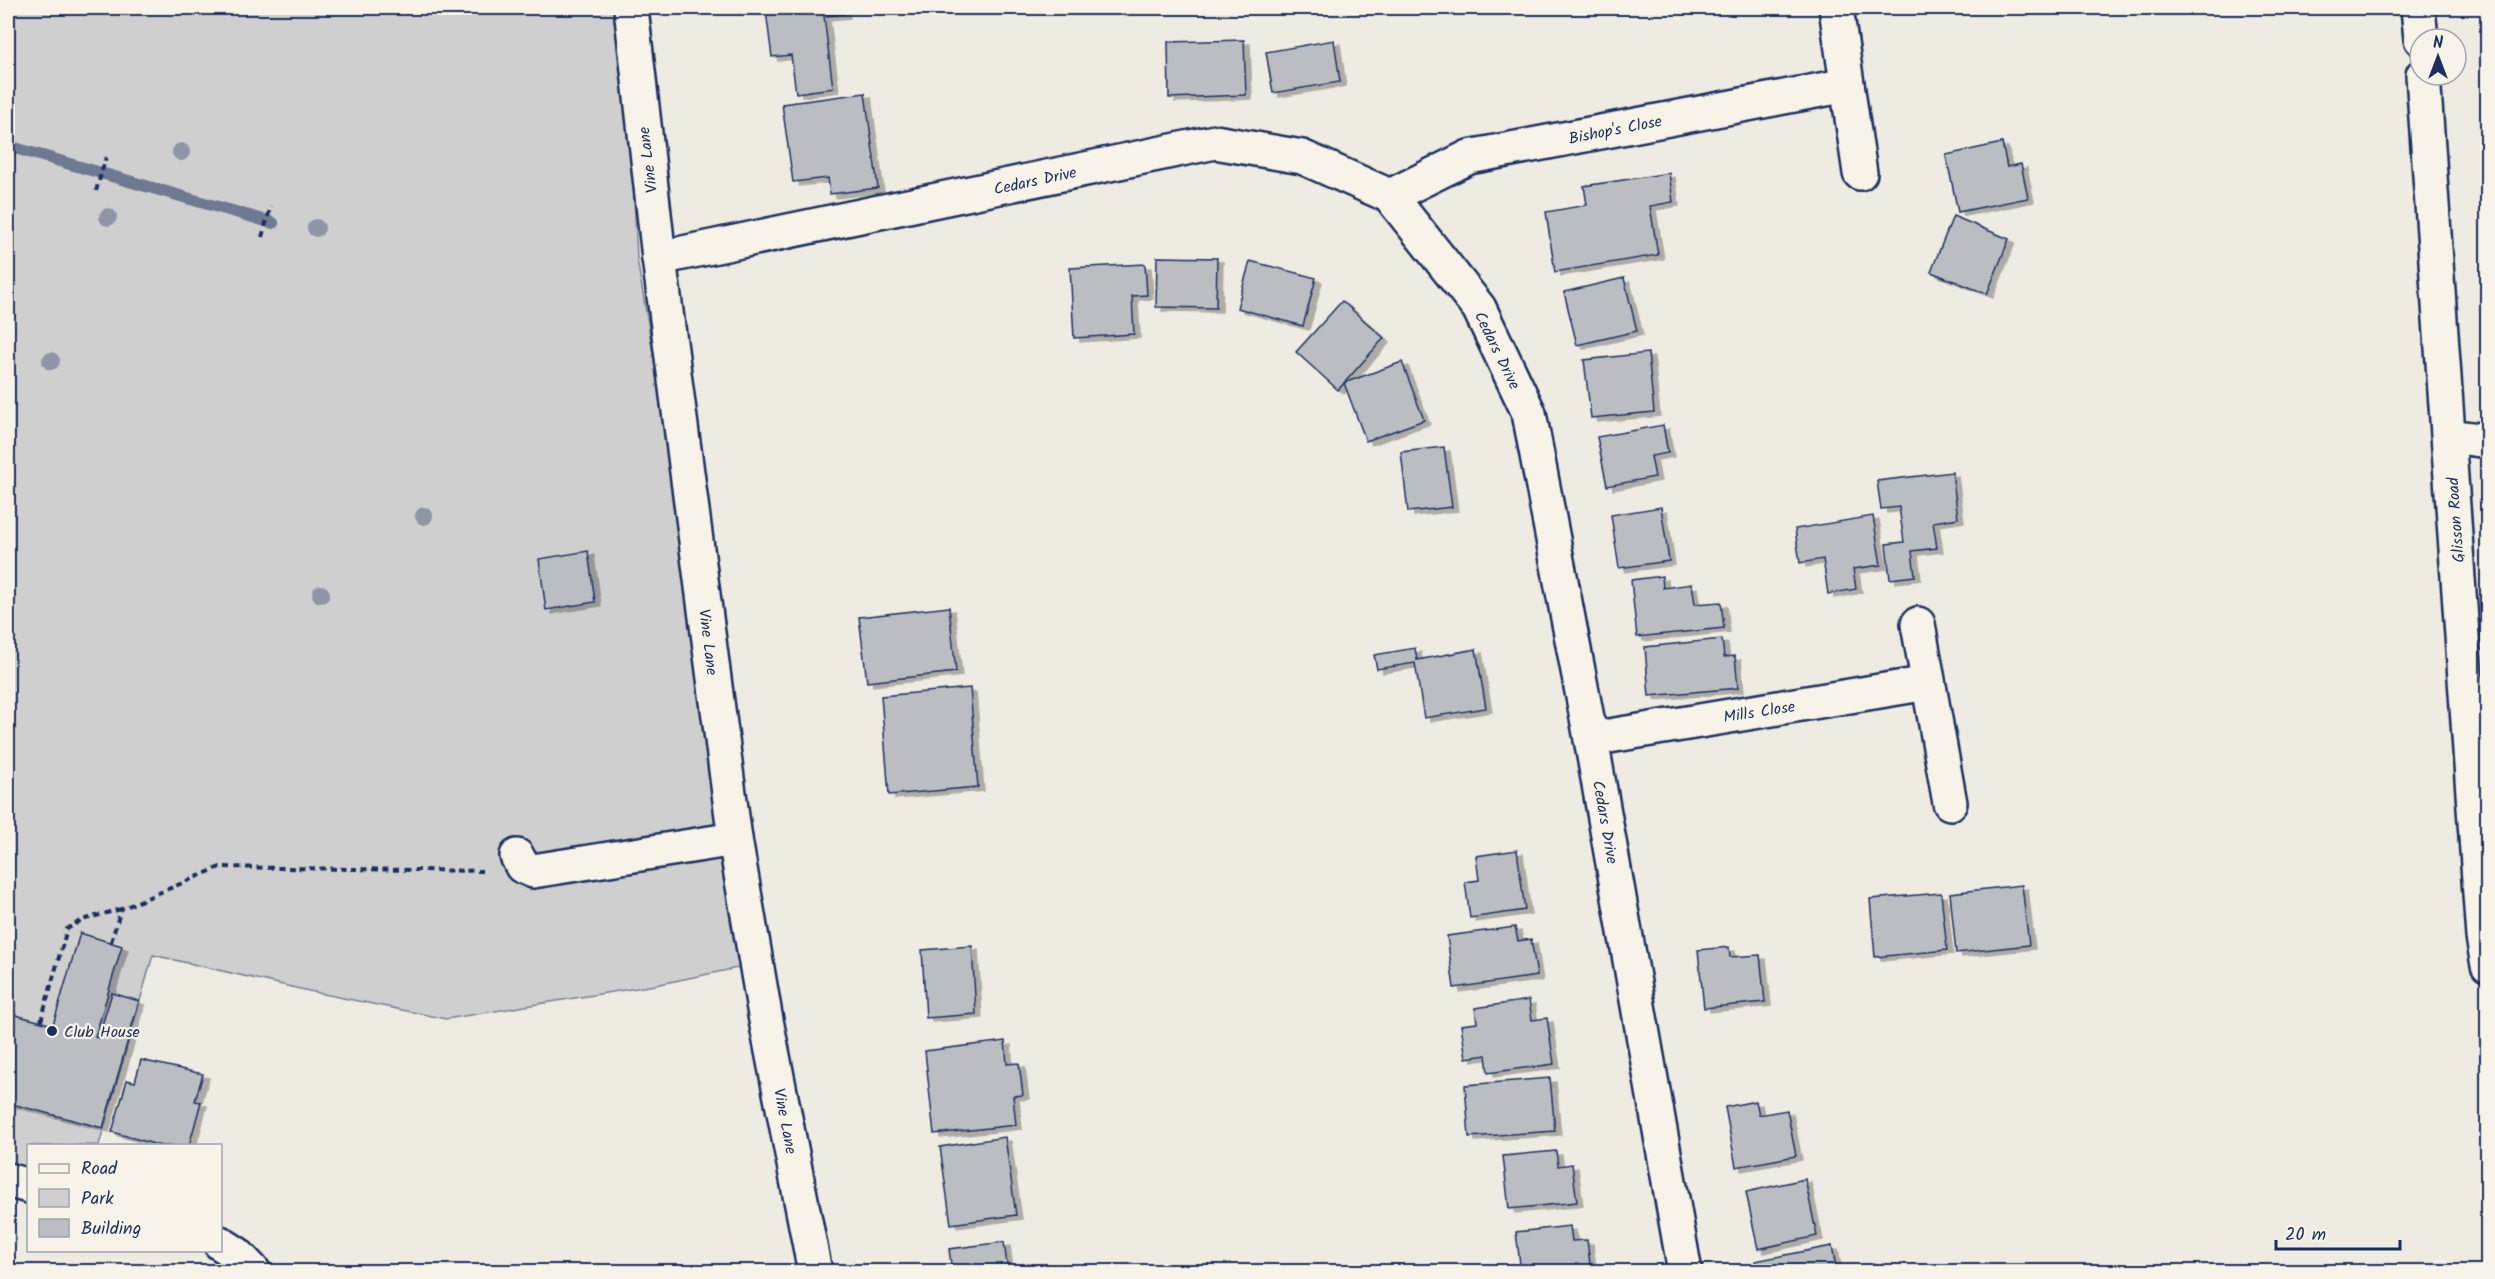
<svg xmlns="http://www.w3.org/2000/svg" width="2495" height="1279" viewBox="0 0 2495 1279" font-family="Kalam,sans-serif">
<defs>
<filter id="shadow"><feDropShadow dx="6" dy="4" stdDeviation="0" flood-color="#0004"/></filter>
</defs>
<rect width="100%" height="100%" fill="#eeebe2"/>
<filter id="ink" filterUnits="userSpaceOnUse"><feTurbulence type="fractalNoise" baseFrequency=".0167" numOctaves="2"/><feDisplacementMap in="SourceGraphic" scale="12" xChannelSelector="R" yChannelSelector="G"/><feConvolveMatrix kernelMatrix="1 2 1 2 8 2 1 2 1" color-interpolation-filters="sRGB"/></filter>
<g filter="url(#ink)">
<polygon fill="#cfcfcf" stroke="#757f96" stroke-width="1.5" points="8,8 625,8 637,259 757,964 655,985 446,1019 309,991 153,955 99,1145 28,1146 28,1180 8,1174"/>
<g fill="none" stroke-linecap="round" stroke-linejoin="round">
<polyline stroke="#6e7992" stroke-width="12" points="8,146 273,223"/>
</g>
<g fill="#babdc2" stroke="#1b2f5e" stroke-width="1.5" filter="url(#shadow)">
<polygon points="792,8 843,8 844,14 824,16 833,88 796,93 791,55 772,57 766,11"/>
<polygon points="1244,40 1246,95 1169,98 1168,42"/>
<polygon points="1334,40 1340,82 1273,93 1266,52"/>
<polygon points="865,93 878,188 830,194 828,178 793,182 782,104"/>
<polygon points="2002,143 2007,167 2021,164 2028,198 1958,212 1946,155"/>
<polygon points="1669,173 1673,202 1650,206 1658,255 1555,272 1546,212 1587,205 1584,186"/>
<polygon points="1953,216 2009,239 1987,294 1931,272"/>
<polygon points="1157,257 1217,258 1216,308 1156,307"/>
<polygon points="1250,261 1316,278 1303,326 1237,308"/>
<polygon points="1145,264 1147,295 1132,296 1134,334 1074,338 1070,268"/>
<polygon points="1624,278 1637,331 1577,345 1564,292"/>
<polygon points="1342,301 1384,338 1338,390 1296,352"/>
<polygon points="1648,353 1654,412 1591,418 1584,360"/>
<polygon points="1402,362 1424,420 1366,441 1344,383"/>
<polygon points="1663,425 1668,453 1651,456 1655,477 1607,486 1597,437"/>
<polygon points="1444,447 1452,507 1408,512 1401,452"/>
<polygon points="1952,472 1958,518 1933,522 1937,548 1912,551 1915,576 1890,579 1886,544 1904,542 1899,507 1881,509 1877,481"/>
<polygon points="1661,507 1669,561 1619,568 1611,515"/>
<polygon points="1873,516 1881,565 1853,569 1856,589 1828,594 1823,559 1800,563 1795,529"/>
<polygon points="588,551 595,602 546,610 539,559"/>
<polygon points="1662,576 1663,588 1692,584 1695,604 1721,602 1724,628 1637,637 1631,580"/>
<polygon points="949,607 956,672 867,682 859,617"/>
<polygon points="1722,639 1724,657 1735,656 1738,688 1649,696 1645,647"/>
<polygon points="1415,648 1417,660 1476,649 1486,708 1424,718 1415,663 1377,669 1374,655"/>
<polygon points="970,688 978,787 889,795 881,696"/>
<polygon points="1517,850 1525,910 1470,918 1465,882 1479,880 1476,856"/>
<polygon points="2022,885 2029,945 1956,953 1950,893"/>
<polygon points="1941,893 1947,950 1875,957 1870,899"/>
<polygon points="1515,927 1518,941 1531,939 1537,976 1454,988 1447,936"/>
<polygon points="80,933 122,946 95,1037 98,1038 112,993 139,1001 103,1128 8,1103 8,1013 53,1025"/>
<polygon points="972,946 976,1014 926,1018 922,950"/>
<polygon points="1729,947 1730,957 1760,955 1765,1002 1704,1008 1698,950"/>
<polygon points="1529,1000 1532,1020 1547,1018 1554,1064 1488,1073 1486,1055 1466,1058 1461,1025 1477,1023 1475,1008"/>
<polygon points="1005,1041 1007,1064 1019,1063 1023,1095 1013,1096 1016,1125 934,1134 925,1051"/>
<polygon points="141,1060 203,1074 195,1101 201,1102 189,1146 161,1146 112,1132 127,1080 135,1082"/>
<polygon points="1550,1078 1555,1131 1469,1137 1465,1085"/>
<polygon points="1756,1101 1759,1115 1787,1110 1796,1156 1736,1167 1725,1107"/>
<polygon points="1005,1137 1016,1215 951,1224 940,1147"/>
<polygon points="1556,1151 1558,1166 1572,1164 1577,1202 1509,1209 1503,1156"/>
<polygon points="1805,1179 1817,1236 1758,1249 1746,1192"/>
<polygon points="1570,1226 1572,1241 1587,1240 1591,1272 1521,1272 1516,1232"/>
<polygon points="1004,1242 1008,1272 952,1272 949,1249"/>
<polygon points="1832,1246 1837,1272 1757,1272 1755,1261"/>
</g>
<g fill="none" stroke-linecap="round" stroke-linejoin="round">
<g stroke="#1b2f5e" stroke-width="38">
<g id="minor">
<polyline points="631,8 659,258 735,839 765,1015 815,1272"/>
<polyline points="1836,8 1860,173"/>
<polyline points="2418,8 2421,39"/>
<polyline points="2423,75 2483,937 2488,965"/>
<polyline points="1390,196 1469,157 1847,85"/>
<polyline points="659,258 1215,142 1302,157 1390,196 1479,308 1529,413 1591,739 1685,1272"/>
<polyline points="2449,436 2488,441"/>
<polyline points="1918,624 1950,803"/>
<polyline points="1591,739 1928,683"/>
<polyline points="517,856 522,866 533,871 735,839"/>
<polyline points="8,1180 28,1186"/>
<polyline points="220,1243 237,1254 254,1272"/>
</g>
</g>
<g stroke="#1b2f5e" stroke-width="4" stroke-dasharray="6 4.5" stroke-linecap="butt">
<polyline points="96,191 106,157"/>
<polyline points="262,237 271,206"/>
<polyline points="111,942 121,909 220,867 482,871"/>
<polyline points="41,1021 67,929 82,920 121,909"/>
</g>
<use href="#minor" stroke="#f7f3e8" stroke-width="33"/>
</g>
<g fill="#8e95a6">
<circle cx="181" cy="152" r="9"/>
<circle cx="108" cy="217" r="9"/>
<circle cx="316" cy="228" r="9"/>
<circle cx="51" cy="361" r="9"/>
<circle cx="424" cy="516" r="9"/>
<circle cx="321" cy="594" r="9"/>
</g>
</g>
<circle fill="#1b2f5e" stroke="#f7f3e8" stroke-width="2" cx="52" cy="1031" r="6"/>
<g text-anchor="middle" stroke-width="4.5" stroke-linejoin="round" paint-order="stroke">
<g font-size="16" fill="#1b2f5e" stroke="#f7f3e8">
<text transform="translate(1615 129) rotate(-11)" y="6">Bishop's Close</text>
<text transform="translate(647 160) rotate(-97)" y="6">Vine Lane</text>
<text transform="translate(1035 180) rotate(-12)" y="6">Cedars Drive</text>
<text transform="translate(1498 350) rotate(64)" y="6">Cedars Drive</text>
<text transform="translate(2455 520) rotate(-94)" y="6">Glisson Road</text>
<text transform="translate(709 642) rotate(83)" y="6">Vine Lane</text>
<text transform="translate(1759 711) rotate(-9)" y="6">Mills Close</text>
<text transform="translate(1606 822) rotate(80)" y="6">Cedars Drive</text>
<text transform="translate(786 1121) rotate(79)" y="6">Vine Lane</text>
</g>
<g font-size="16" fill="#1b2f5e" stroke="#f7f3e8" text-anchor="start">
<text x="64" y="1037">Club House</text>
</g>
</g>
<rect width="2495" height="1279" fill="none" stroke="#f7f3e8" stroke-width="30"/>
<rect x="15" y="15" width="2465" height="1249" fill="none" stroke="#1b2f5e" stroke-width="2" filter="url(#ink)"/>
<rect x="27" y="1144" width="195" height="108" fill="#f7f3e8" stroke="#9fa5b1" stroke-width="1.5"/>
<rect x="39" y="1164" width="30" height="9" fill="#f7f3e8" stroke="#9fa5b1" stroke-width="1.5"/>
<text x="81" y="1174" font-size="18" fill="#1b2f5e">Road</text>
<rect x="39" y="1189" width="30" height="18" fill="#cfcfcf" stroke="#9fa5b1" stroke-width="1.5"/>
<text x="81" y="1204" font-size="18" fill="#1b2f5e">Park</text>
<rect x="39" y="1219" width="30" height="18" fill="#babdc2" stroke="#9fa5b1" stroke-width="1.5"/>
<text x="81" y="1234" font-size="18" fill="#1b2f5e">Building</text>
<g transform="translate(2438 57)"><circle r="28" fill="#f7f3e8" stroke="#9fa5b1" stroke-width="1.5"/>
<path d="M0-4.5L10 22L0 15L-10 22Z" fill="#1b2f5e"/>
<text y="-9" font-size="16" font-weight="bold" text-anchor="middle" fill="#1b2f5e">N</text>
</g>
<path d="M2276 1240v9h124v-9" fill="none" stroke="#1b2f5e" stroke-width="3"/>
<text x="2285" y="1240" font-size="18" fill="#1b2f5e" stroke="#f7f3e8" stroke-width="4.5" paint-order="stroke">20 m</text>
</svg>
